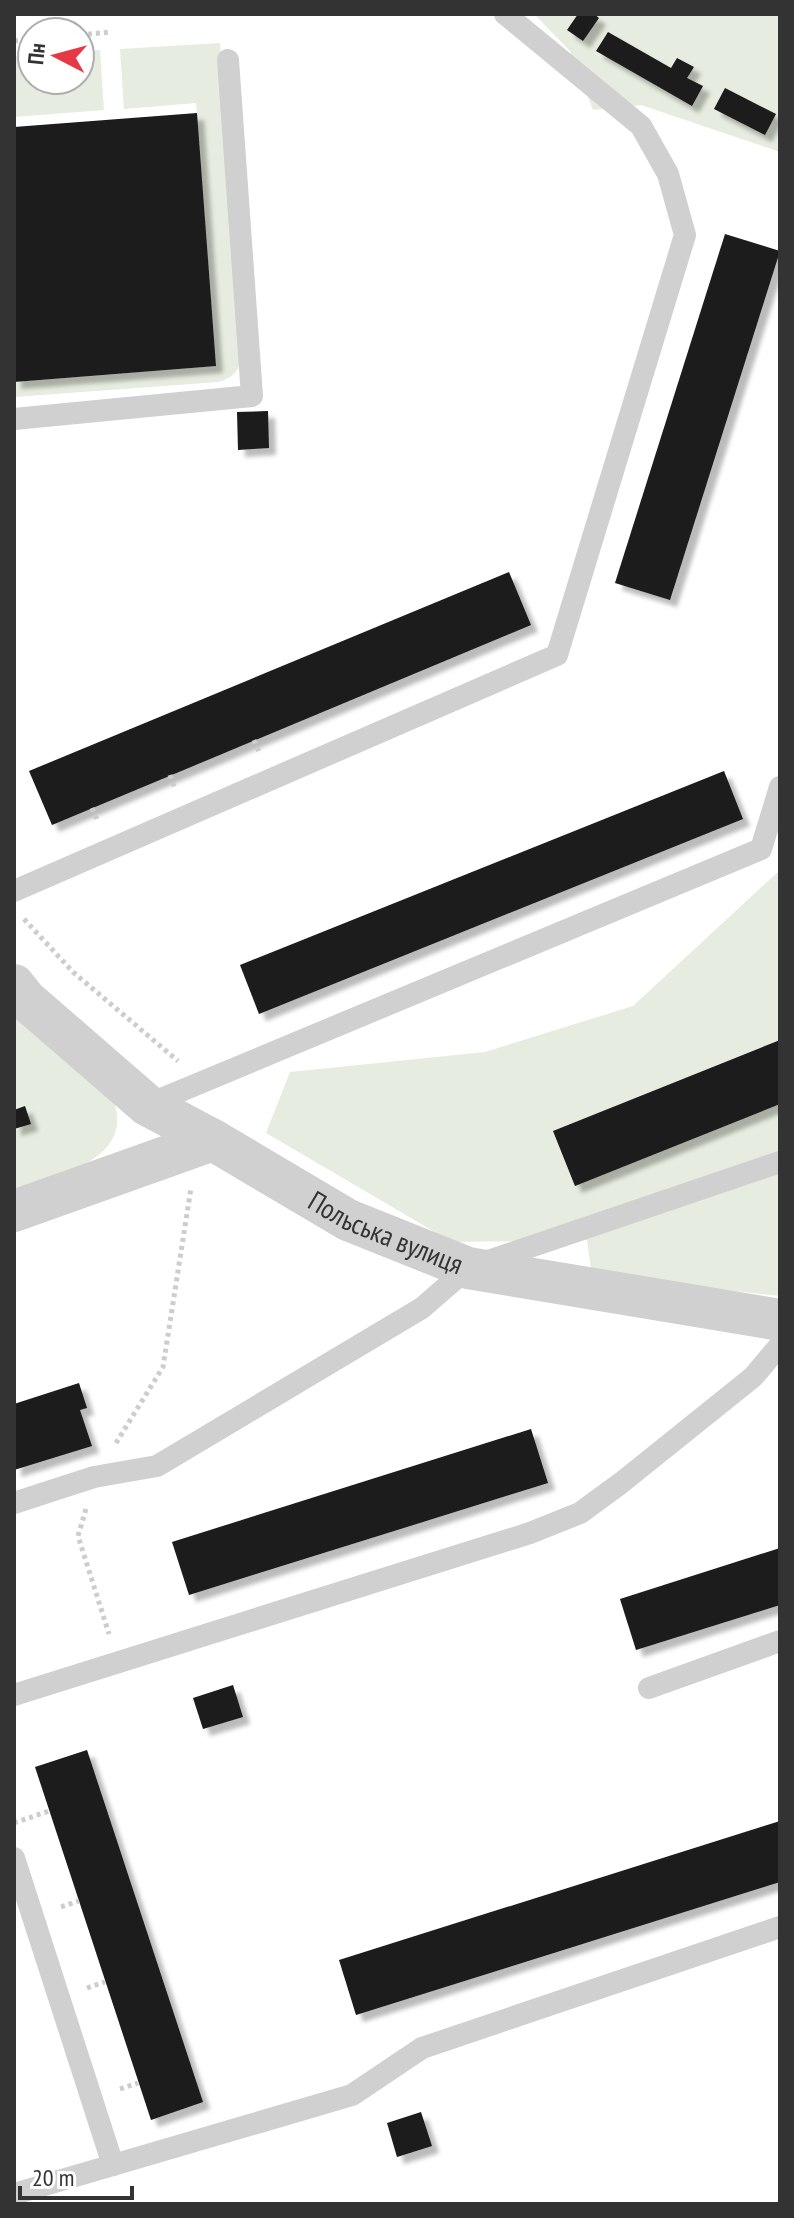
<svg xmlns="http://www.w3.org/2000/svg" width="794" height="2218" viewBox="0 0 794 2218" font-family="'PT Sans Narrow',sans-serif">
<defs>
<filter id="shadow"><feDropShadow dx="7" dy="7" stdDeviation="2" flood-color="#0004"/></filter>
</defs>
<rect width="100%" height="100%" fill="#fff"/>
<g fill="#e6ecdf">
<polygon points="534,14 780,14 780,152 641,105 593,110 570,51"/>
<path d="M220 43 242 357C238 372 233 378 218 382L14 397V382L216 366 196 103 124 109 120 49Z"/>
<polygon points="100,50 104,110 14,117 14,56 32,55 32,80 80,80 80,52"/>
<polygon points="780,870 780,1296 592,1276 587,1240 452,1242 266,1133 290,1072 485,1052 633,1006"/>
<path d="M14 1008 113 1100C137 1159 54 1178 14 1191Z"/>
</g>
<g fill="#1a1a1a" filter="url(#shadow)">
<polygon points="578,14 594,14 599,18 583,41 567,30"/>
<polygon points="608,32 671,68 677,58 694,67 687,78 703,86 692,106 596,51"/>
<polygon points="725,88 776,114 765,135 714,109"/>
<polygon points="197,113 216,366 14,382 14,127"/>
<polygon points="725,234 780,251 670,600 615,583"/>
<polygon points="268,411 269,448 238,450 237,412"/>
<polygon points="509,572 531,625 52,825 29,771"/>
<polygon points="724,771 743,819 259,1014 240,965"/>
<polygon points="780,1040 780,1104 575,1186 553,1131"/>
<polygon points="25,1106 31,1124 14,1129 14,1110"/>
<polygon points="79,1383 87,1408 80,1410 92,1446 14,1470 14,1404"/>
<polygon points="531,1429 548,1483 189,1595 172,1542"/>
<polygon points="780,1548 780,1605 636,1650 620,1599"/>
<polygon points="233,1685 243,1717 203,1729 193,1698"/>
<polygon points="87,1750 203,2102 151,2120 35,1767"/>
<polygon points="780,1821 780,1882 356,2015 339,1960"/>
<polygon points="421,2112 432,2146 397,2157 387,2123"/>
</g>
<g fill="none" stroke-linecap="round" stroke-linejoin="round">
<g stroke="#cdcdcd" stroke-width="5" stroke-dasharray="4 4" stroke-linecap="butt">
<polyline points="80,35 111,32"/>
<polyline points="14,41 32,39"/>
<polyline points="254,740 260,754"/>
<polyline points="170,775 175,789"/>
<polyline points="92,808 98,822"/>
<polyline points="24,919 73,972 178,1061"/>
<polyline points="116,1443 163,1367 191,1188"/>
<polyline points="86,1509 78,1536 109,1634"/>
<polyline points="14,1823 49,1811"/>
<polyline points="61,1907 79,1901"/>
<polyline points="87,1988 105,1982"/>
<polyline points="120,2089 138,2083"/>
</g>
<g stroke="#d0d0d0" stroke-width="22">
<polyline points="14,419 252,396 228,60"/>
<polyline points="14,891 557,655 685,235 668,174 641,126 505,14"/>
<polyline points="147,1105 761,849 780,787"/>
<polyline points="14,1503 94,1477 157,1466 422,1308 468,1268 780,1162"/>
<polyline points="649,1688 780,1641"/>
<polyline points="14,1695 530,1533 580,1513 621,1483 753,1377 780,1345"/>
<polyline points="14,1858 113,2165"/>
<polyline points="14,2194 352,2095 422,2048 780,1927"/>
</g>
<g stroke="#d0d0d0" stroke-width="42">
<polyline points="14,985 26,1000 147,1105 213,1140"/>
<path id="s1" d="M14 1211 213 1140 348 1220 468 1268 780 1320"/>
</g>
</g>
<g text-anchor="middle" stroke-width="8" stroke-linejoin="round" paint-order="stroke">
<g font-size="28" fill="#333" stroke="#fff">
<text dy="10" stroke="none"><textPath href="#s1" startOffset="408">Польська вулиця</textPath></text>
</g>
</g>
<rect width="794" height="2218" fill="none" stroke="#333333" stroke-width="32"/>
<g transform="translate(56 56) rotate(276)"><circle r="38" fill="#ffffff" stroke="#adadad" stroke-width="2"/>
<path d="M0-6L14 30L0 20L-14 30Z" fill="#e63946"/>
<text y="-12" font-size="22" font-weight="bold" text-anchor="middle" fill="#333333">Пн</text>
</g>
<path d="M20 2186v12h112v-12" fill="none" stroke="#333333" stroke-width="4"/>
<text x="32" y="2186" font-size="24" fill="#333333" stroke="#ffffff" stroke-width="6" paint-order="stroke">20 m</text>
</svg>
